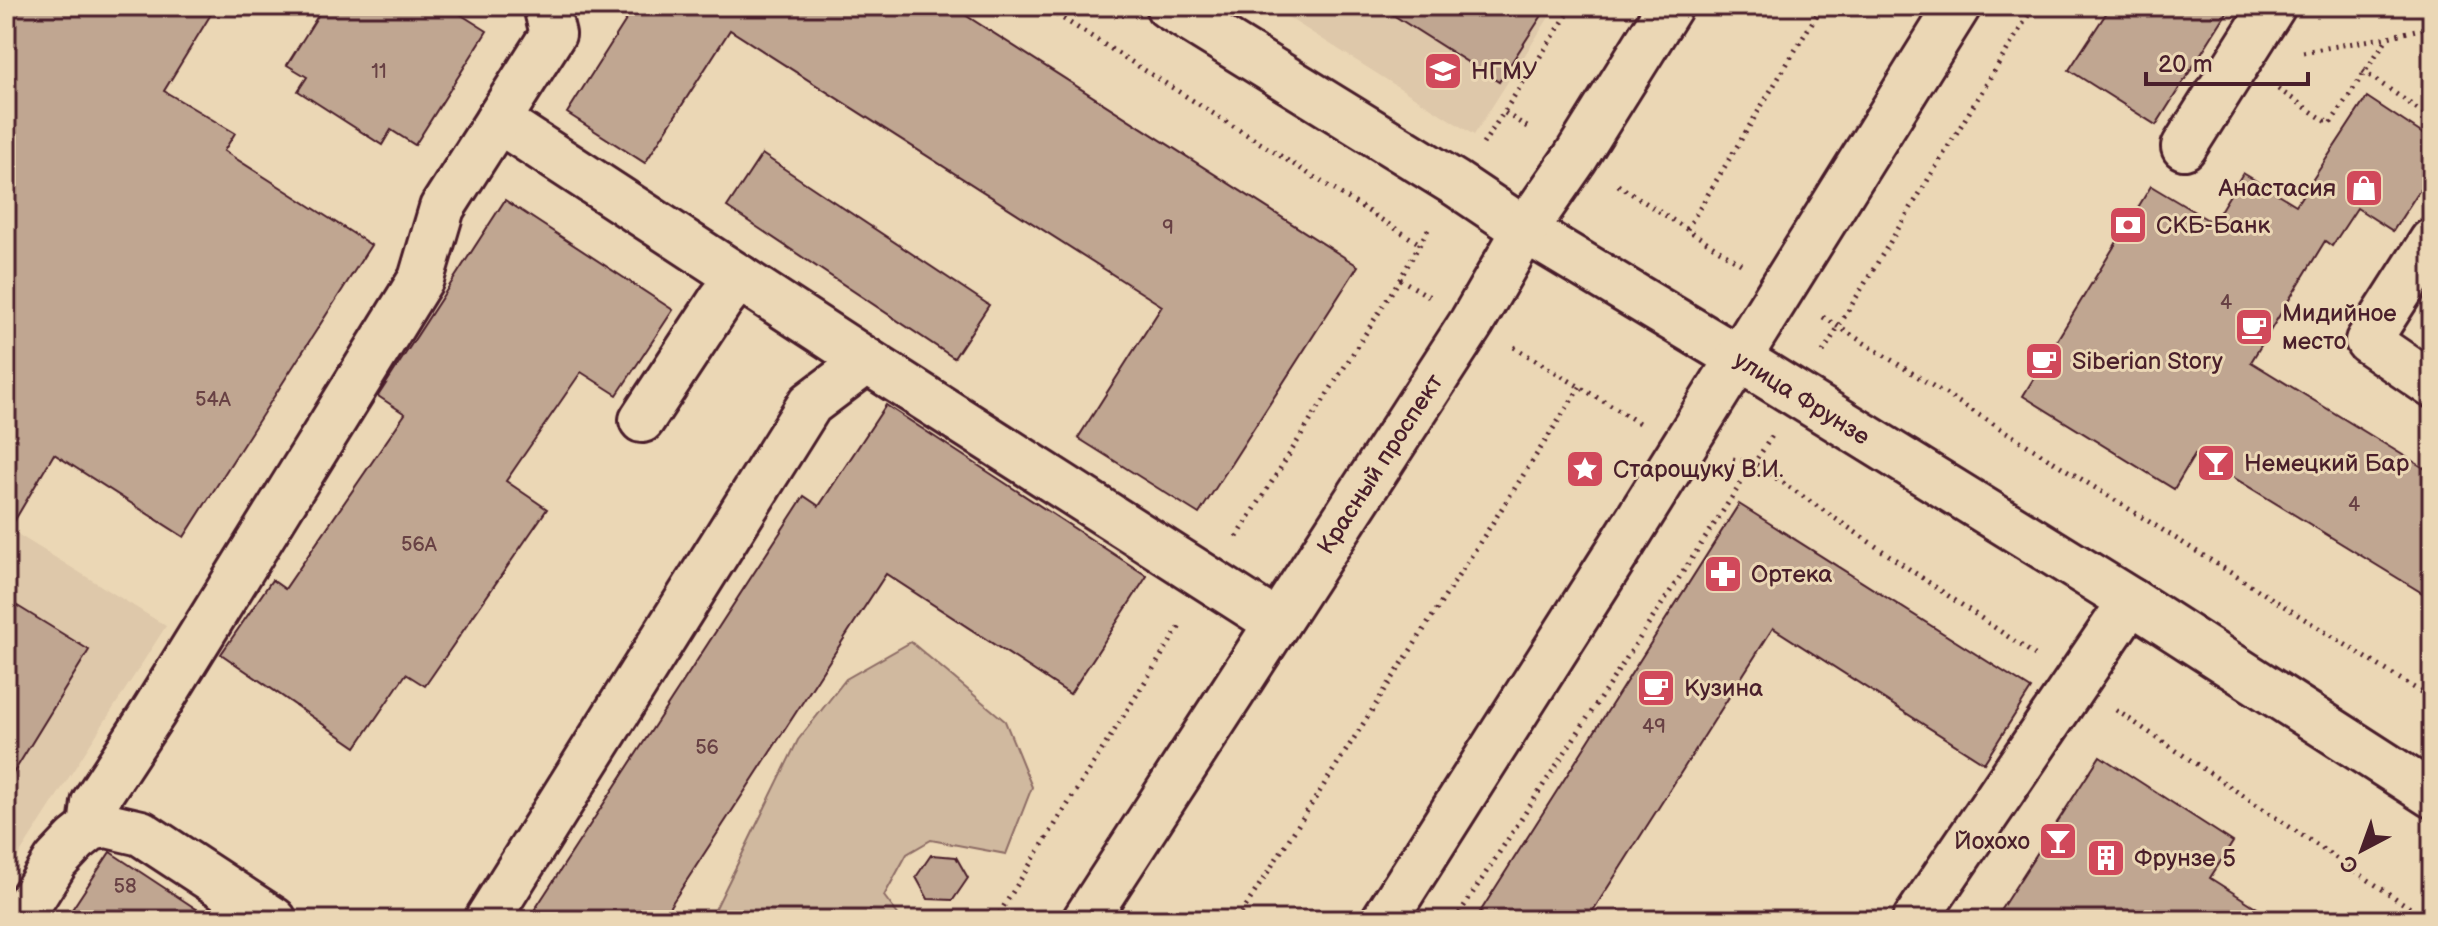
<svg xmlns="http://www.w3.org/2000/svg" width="2438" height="926" viewBox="0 0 2438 926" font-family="'Balsamiq Sans',sans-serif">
<rect width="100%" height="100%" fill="#ebd7b5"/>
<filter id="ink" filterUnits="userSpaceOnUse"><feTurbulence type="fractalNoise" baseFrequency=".0125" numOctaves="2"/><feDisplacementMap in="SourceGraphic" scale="16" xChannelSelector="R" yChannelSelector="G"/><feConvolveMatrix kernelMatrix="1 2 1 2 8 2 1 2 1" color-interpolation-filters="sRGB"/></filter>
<g filter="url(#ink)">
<g fill="#dec8aa">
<polygon points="1270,6 1556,6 1474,135"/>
<polygon points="6,527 166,626 14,863 6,864"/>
</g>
<polygon fill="#d0b99f" stroke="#8d6c65" stroke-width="2" points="911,642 1005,721 1032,787 1006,854 931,840 907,854 884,896 902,920 710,920 798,740 846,679"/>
<g fill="#c0a691" stroke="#4a1f2b" stroke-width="2">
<polygon points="6,6 216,6 164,91 235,133 224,151 371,245 184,537 54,454 6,535"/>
<polygon points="324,6 447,6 487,31 415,145 391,130 382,145 298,91 307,77 287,65"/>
<polygon points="635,6 951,6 1358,266 1199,514 1078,438 1162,306 730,30 645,163 567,113"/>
<polygon points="1379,6 1548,6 1499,82"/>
<polygon points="2111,6 2231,6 2156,125 2069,70"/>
<polygon points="2367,97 2432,140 2432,171 2393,231 2357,208 2332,246 2325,241 2251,362 2432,473 2432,599 2195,454 2174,489 2023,396 2151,186 2213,223 2243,173 2296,205"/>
<polygon points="762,154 989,305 954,358 727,207"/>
<polygon points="505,200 673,310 617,395 581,372 506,481 547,509 425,686 406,674 356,747 221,654 272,580 285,589 405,414 378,396"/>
<polygon points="886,405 1147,576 1070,694 886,574 661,920 528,920 804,496 819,506"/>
<polygon points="1739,504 2031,689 1984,763 1773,628 1587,920 1475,920"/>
<polygon points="6,599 89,650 6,785"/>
<polygon points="2100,756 2233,842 2210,878 2276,920 1994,920"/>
<polygon points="110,852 213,920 65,920"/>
<polygon points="931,855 956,857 968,878 953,900 928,899 916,877"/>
</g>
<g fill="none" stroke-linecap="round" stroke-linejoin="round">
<g stroke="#4a1f2b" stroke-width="50">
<g id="minor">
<polyline points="498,120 867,361 1277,623"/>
<polyline points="2184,147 2273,6"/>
<polyline points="2432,241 2368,341 2432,385"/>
<polyline points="642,420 721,300 739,277"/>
<polyline points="91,828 94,803 153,713 421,279 442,208 553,34 546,6"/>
<polyline points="19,920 56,861 76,840 91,828 107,825 141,833 274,920"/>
<polyline points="487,920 810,404 867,361"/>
<polyline points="1915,920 2131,601"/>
</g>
</g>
<g stroke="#4a1f2b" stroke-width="50">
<g id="major">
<polyline points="1168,6 1455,183 1525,230 1738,358 2131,601 2432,795"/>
<polyline points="1085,920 1472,322 1525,230 1575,158 1670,6"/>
<polyline points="1384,920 1622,545 1958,6"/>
</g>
</g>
<g stroke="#4a1f2b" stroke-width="5" stroke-dasharray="2 6" stroke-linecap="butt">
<polyline points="1043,6 1420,244"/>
<polyline points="2303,52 2388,37 2432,26"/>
<polyline points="2363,71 2432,119"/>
<polyline points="2278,89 2330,124 2388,37"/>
<polyline points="1505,113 1532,130"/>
<polyline points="1483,144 1573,6"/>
<polyline points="1618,185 1741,264"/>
<polyline points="1687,229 1822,6"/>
<polyline points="1400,279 1430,297"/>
<polyline points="1823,317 2432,699"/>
<polyline points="1514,347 1639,423"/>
<polyline points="1823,352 2034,6"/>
<polyline points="1733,459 1754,463 2035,655"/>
<polyline points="1237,537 1400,279 1430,226"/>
<polyline points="2116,710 2428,920"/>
<polyline points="995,920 1182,623"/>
<polyline points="1237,920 1580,387"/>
<polyline points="1455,920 1772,436"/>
</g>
<use href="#minor" stroke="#ebd7b5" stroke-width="44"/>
<use href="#major" stroke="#ebd7b5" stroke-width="44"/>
</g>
</g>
<defs>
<g id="university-square" transform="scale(2)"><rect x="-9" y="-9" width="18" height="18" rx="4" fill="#d1495b" stroke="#ebd7b5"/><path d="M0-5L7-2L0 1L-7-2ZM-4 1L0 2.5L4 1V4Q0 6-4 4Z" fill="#fff"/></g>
<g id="shop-square" transform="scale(2)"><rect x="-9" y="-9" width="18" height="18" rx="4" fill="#d1495b" stroke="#ebd7b5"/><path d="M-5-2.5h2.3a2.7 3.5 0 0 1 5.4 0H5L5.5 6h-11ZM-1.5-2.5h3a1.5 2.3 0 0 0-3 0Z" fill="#fff"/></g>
<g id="bank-square" transform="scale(2)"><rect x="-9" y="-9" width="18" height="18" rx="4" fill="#d1495b" stroke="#ebd7b5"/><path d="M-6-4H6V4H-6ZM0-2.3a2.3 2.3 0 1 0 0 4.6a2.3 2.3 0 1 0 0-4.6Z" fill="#fff"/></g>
<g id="cafe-square" transform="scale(2)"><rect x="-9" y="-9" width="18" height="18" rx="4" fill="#d1495b" stroke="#ebd7b5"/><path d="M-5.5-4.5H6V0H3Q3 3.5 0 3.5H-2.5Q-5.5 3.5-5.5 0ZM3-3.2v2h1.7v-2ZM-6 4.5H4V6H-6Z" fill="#fff"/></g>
<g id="bar-square" transform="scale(2)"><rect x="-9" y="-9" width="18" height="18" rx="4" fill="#d1495b" stroke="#ebd7b5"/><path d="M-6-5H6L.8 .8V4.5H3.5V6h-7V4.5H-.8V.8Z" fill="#fff"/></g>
<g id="sight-square" transform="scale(2)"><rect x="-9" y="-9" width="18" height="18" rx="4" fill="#d1495b" stroke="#ebd7b5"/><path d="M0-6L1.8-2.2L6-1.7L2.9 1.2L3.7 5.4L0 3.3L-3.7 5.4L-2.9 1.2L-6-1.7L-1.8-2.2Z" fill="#fff"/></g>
<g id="pharmacy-square" transform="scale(2)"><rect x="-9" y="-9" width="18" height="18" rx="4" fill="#d1495b" stroke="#ebd7b5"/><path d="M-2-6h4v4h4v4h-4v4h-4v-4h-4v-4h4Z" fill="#fff"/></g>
<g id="building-square" transform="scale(2)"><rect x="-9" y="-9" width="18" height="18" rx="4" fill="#d1495b" stroke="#ebd7b5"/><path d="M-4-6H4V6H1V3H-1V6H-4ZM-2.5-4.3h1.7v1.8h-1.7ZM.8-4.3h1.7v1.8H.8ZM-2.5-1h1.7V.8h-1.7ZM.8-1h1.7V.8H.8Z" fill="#fff"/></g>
</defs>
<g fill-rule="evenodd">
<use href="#university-square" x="1443" y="71"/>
<use href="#shop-square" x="2364" y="188"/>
<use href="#bank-square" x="2128" y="225"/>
<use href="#cafe-square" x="2254" y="327"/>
<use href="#cafe-square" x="2044" y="361"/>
<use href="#bar-square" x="2216" y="463"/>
<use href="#sight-square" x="1585" y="469"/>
<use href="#pharmacy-square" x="1723" y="574"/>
<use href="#cafe-square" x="1656" y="688"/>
<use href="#bar-square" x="2058" y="841"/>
<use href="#building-square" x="2106" y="858"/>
</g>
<g text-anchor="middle" stroke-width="6" stroke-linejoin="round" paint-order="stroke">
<g font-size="20" fill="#684144">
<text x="379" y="78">11</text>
<text x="1168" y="234">9</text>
<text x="2226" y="309">4</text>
<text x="213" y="406">54А</text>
<text x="2354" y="511">4</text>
<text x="419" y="551">56А</text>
<text x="1654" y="733">49</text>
<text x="707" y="754">56</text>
<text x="125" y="893">58</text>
</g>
<g font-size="24" fill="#4a1f2b" stroke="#ebd7b5" text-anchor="start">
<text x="1471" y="79">НГМУ</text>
<text x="2336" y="196" text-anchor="end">Анастасия</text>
<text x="2156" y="233">СКБ-Банк</text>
<text x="2282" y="321">Мидийное<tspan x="2282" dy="28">место</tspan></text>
<text x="2072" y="369">Siberian Story</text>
<text x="2244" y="471">Немецкий Бар</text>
<text x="1613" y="477">Старощуку В.И.</text>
<text x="1751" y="582">Ортека</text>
<text x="1684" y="696">Кузина</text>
<text x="2030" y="849" text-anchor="end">Йохохо</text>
<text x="2134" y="866">Фрунзе 5</text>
</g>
<g font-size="24" fill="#4a1f2b" stroke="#ebd7b5">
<text transform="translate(1802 398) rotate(32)" y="8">улица Фрунзе</text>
<text transform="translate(1380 464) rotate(-57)" y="8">Красный проспект</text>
</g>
</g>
<rect width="2438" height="926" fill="none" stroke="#ebd7b5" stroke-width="32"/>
<rect x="16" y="16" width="2406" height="894" fill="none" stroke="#4a1f2b" stroke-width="3" filter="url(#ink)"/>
<g transform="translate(2362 850) rotate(221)" stroke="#ebd7b5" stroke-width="6" paint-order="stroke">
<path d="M0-6L14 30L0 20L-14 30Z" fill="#4a1f2b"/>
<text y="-12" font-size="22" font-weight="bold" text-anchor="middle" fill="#4a1f2b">С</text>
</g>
<path d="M2146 72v12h162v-12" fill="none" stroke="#4a1f2b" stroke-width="4"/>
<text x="2158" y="72" font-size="24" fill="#4a1f2b" stroke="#ebd7b5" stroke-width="6" paint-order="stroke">20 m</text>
</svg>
